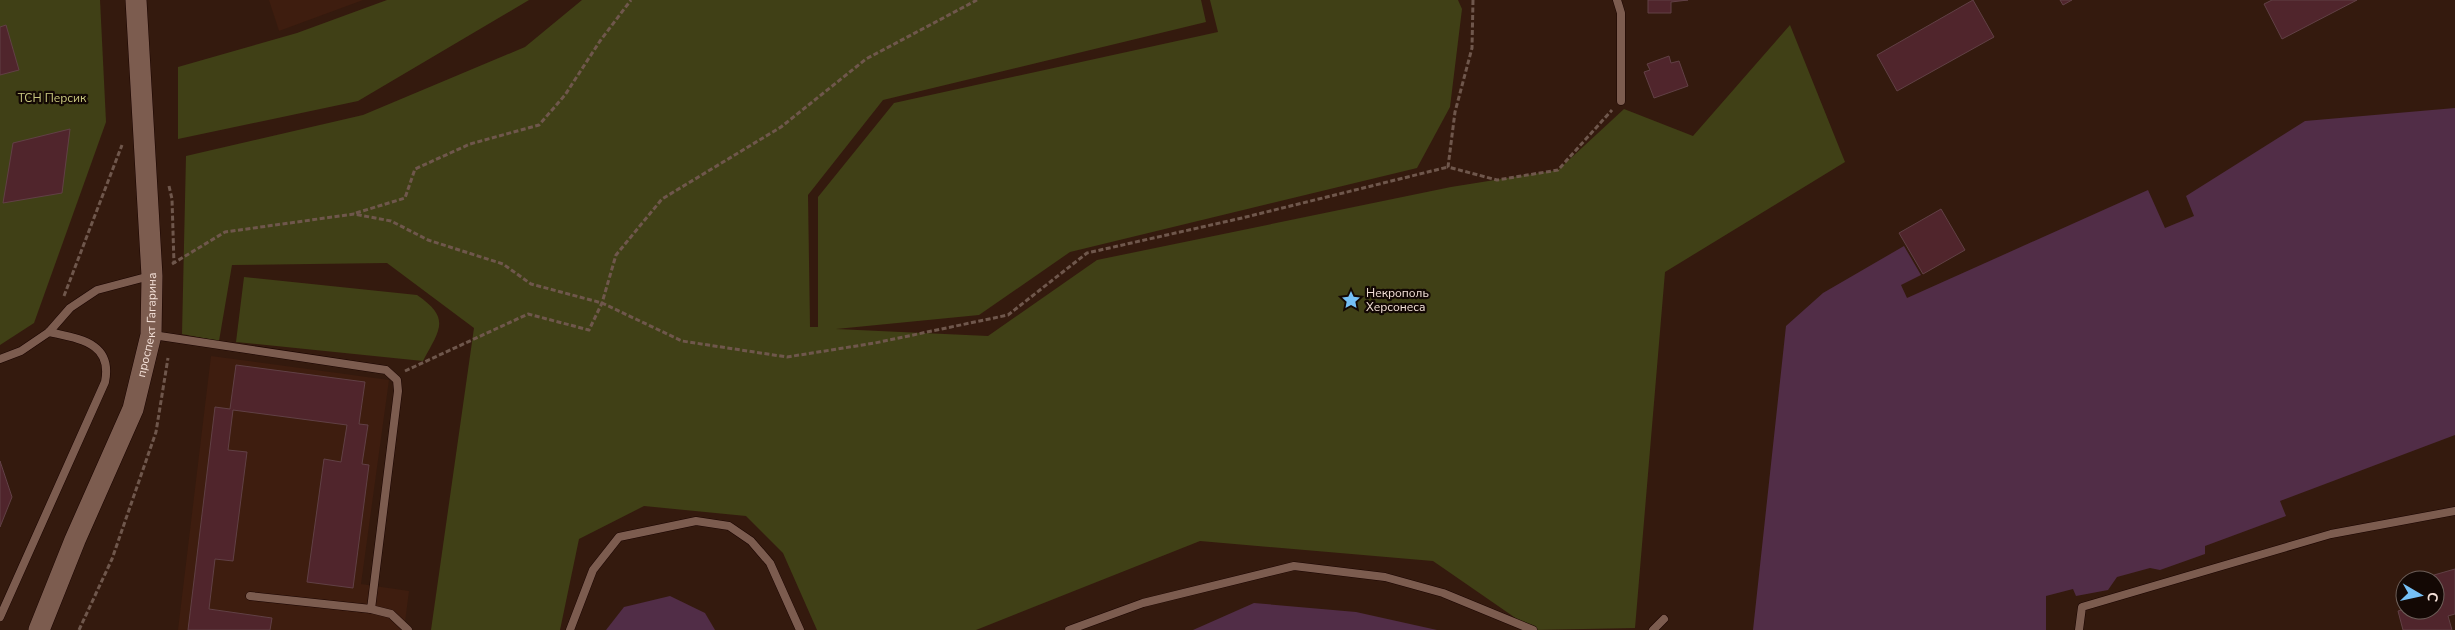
<svg xmlns="http://www.w3.org/2000/svg" width="2455" height="630" viewBox="0 0 2455 630" font-family="'Nunito Sans',sans-serif">
<rect width="100%" height="100%" fill="#341a0e"/>
<g fill="#3e1d0f">
<polygon points="269,0 363,0 279,31"/>
<polygon points="211,356 389,380 361,584 409,591 404,630 178,630"/>
</g>
<g fill="#404016">
<polygon points="0,0 100,0 106,122 34,323 0,345"/>
<polygon points="387,0 529,0 358,101 178,139 178,67 297,33"/>
<polygon points="582,0 1201,0 1206,22 883,100 808,195 810,327 818,327 818,197 894,103 1218,32 1210,0 1458,0 1462,9 1450,107 1417,168 1070,252 979,315 836,329 988,336 1097,260 1451,187 1558,170 1624,109 1693,136 1790,25 1845,162 1665,272 1635,628 1533,630 1433,561 1200,541 976,630 817,630 783,553 746,516 644,506 579,539 560,630 431,630 474,328 387,263 232,265 219,341 182,334 186,156 363,115 525,47"/>
<path d="M244 277 417 295C452 319 439 330 423 361L236 342Z"/>
</g>
<g fill="#512d47">
<polygon points="2455,108 2455,435 2280,501 2286,516 2205,546 2205,554 2160,570 2150,568 2117,577 2108,590 2076,596 2073,589 2046,596 2046,630 1753,630 1786,326 1823,293 1904,246 1921,275 1901,285 1907,298 2148,190 2165,228 2194,216 2186,196 2305,121"/>
<polygon points="670,596 705,613 715,630 606,630 624,607"/>
<polygon points="1254,603 1356,612 1437,630 1193,630"/>
</g>
<g fill="#50252c" stroke="#614045">
<polygon points="1648,0 1688,0 1671,2 1671,13 1648,13"/>
<polygon points="1973,0 1994,37 1897,91 1877,55"/>
<polygon points="2060,0 2072,0 2063,5"/>
<polygon points="2272,0 2357,0 2282,39 2264,4"/>
<polygon points="6,25 19,70 0,75 0,27"/>
<polygon points="1669,56 1671,63 1679,61 1688,86 1654,98 1644,72 1650,70 1647,64"/>
<polygon points="70,129 62,193 3,203 13,143"/>
<polygon points="1941,209 1965,250 1923,274 1899,233"/>
<polygon points="236,365 365,382 359,424 368,425 362,464 369,465 353,588 307,582 324,459 341,462 347,425 233,410 228,450 247,452 233,561 215,559 209,609 272,618 270,630 188,630 215,407 230,409"/>
<polygon points="0,461 12,497 0,527"/>
<polygon points="2455,569 2455,614 2448,616 2452,630 2403,630 2398,611 2405,609 2435,610 2435,600 2441,598 2434,575"/>
</g>
<g fill="none" stroke-linecap="round" stroke-linejoin="round">
<g stroke="#1a0400" stroke-width="9">
<g id="service">
<polyline points="1617,0 1621,13 1621,101"/>
<polyline points="153,335 386,370 397,380 398,391 371,609 250,596"/>
<polyline points="0,359 21,351 49,332 70,308 97,290 150,276"/>
<polyline points="371,609 391,614 408,630"/>
<path d="M0 617 105 382C113 342 79 339 49 332"/>
<polyline points="570,630 593,570 619,537 696,521 729,526 751,541 770,563 800,630"/>
<polyline points="1069,630 1143,603 1294,566 1385,577 1443,593 1533,630"/>
<polyline points="1653,630 1664,619"/>
<polyline points="2079,630 2082,607 2331,534 2455,511"/>
</g>
</g>
<g stroke="#1a0400" stroke-width="22">
<g id="secondary">
<path id="s1" d="M39 630 75 540 133 409 151 335 152 276 136 0"/>
</g>
</g>
<g stroke="#6f574c" stroke-width="3" stroke-dasharray="5 2.5" stroke-linecap="butt">
<polyline points="1473,0 1472,48 1455,112 1448,167 1497,180 1558,170 1612,110"/>
<polyline points="169,186 172,199 174,264"/>
<polyline points="356,213 405,198 415,169 470,144 539,125 565,95 600,41 631,0"/>
<polyline points="172,264 225,232 354,214 391,221 428,240 503,264 531,284 602,303 682,341 787,357 875,343 1008,315 1087,253 1242,218 1448,167"/>
<polyline points="64,296 122,145"/>
<polyline points="405,371 528,314 589,330 602,303 616,255 662,199 781,127 866,59 977,0"/>
<polyline points="79,630 112,559 156,432 168,358"/>
</g>
<use href="#service" stroke="#7c5c4f" stroke-width="8"/>
<use href="#secondary" stroke="#7c5c4f" stroke-width="21"/>
</g>
<defs>
<g id="sight-bare" transform="scale(1.5)"><path d="M0-6L1.8-2.2L6-1.7L2.9 1.2L3.7 5.4L0 3.3L-3.7 5.4L-2.9 1.2L-6-1.7L-1.8-2.2Z" fill="#75c0f6" stroke="#130804" stroke-width="2.5" paint-order="stroke"/></g>
</defs>
<g fill-rule="evenodd">
<use href="#sight-bare" x="1351" y="300"/>
</g>
<g text-anchor="middle" stroke-width="4.5" stroke-linejoin="round" paint-order="stroke">
<g font-size="12" fill="#cac980" stroke="#130804">
<text x="52" y="102">ТСН Персик</text>
</g>
<g font-size="12" fill="#f4e1d9" stroke="#130804" text-anchor="start">
<text x="1366" y="297">Некрополь<tspan x="1366" dy="14">Херсонеса</tspan></text>
</g>
<g font-size="12" fill="#f4e1d9" stroke="#130804">
<text dy="4" stroke="none"><textPath href="#s1" startOffset="326">проспект Гагарина</textPath></text>
</g>
</g>
<g transform="translate(2420 595) rotate(99)"><circle r="24" fill="#130804" stroke="#6d5f59"/>
<path d="M0-4L9 19L0 12L-9 19Z" fill="#75c0f6"/>
<text y="-8" font-size="14" font-weight="bold" text-anchor="middle" fill="#f4e1d9">С</text>
</g>
</svg>
